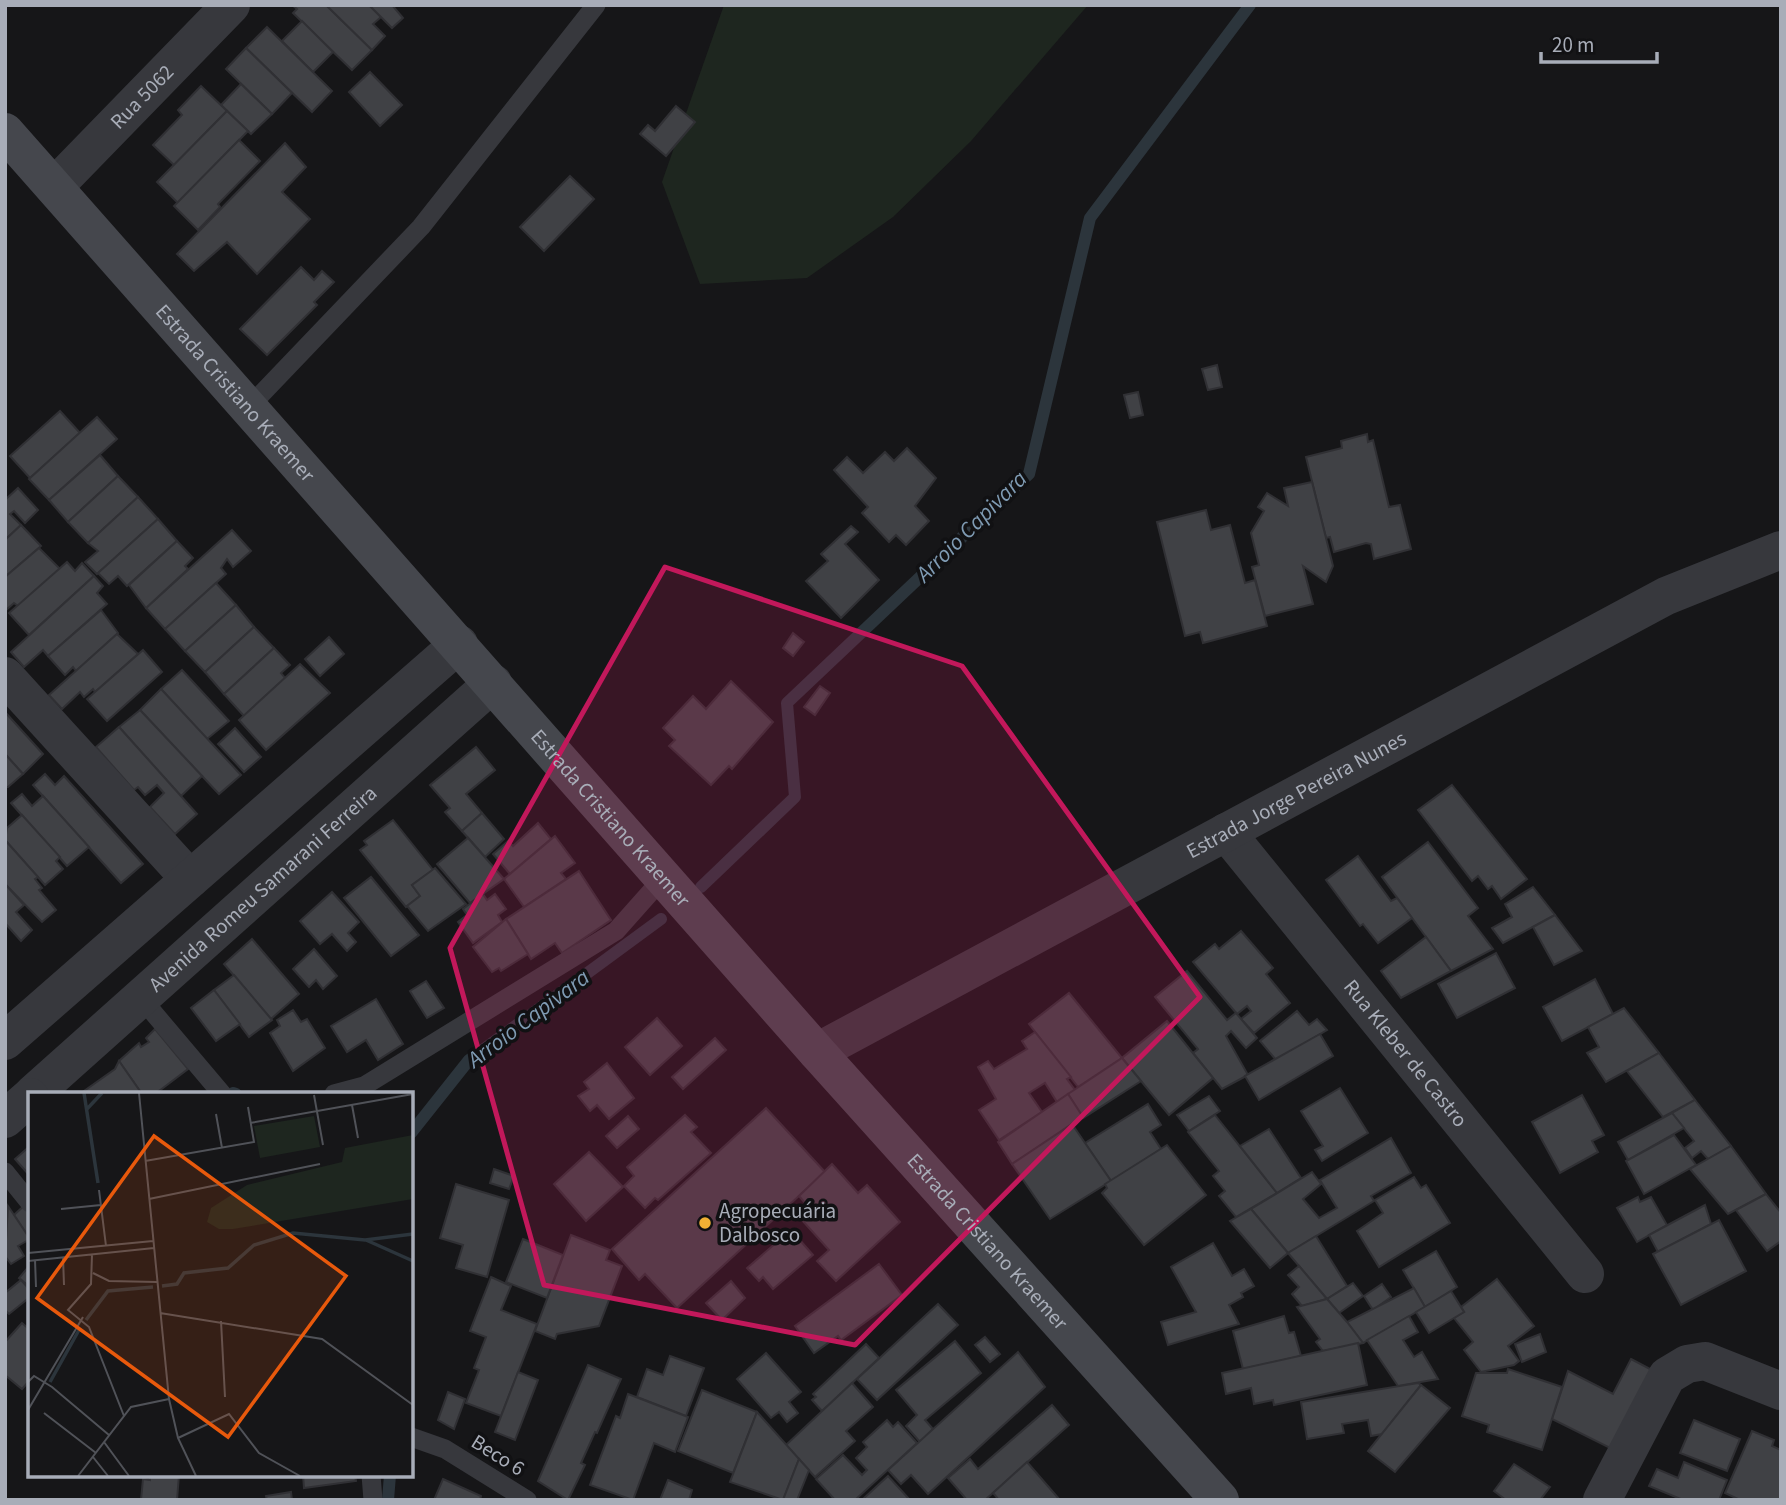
<svg xmlns="http://www.w3.org/2000/svg" width="1786" height="1505" viewBox="0 0 1786 1505" font-family="'Source Sans 3',sans-serif">
<rect width="100%" height="100%" fill="#161618"/>
<polygon fill="#1e261f" points="724,5 1088,5 971,141 893,217 807,278 700,284 662,182"/>
<g fill="none" stroke-linecap="round" stroke-linejoin="round">
<g stroke="#2c353c" stroke-width="12">
<polyline points="701,887 795,797 787,703 1029,474 1090,218 1250,5"/>
<polyline points="233,1093 236,1094"/>
<polyline points="411,1133 469,1060 661,919"/>
<polyline points="388,1500 390,1475"/>
</g>
</g>
<g fill="#404145" stroke="#303034" stroke-width="2">
<polygon points="292,5 326,5 372,50 352,70 293,13 297,9"/>
<polygon points="326,5 369,5 381,17 373,24 385,36 372,50"/>
<polygon points="369,5 392,5 403,18 392,28"/>
<polygon points="302,21 333,52 313,72 282,41"/>
<polygon points="267,27 332,91 312,112 246,48"/>
<polygon points="246,48 292,93 272,114 226,69"/>
<polygon points="370,72 402,105 380,126 349,92"/>
<polygon points="241,84 272,114 251,134 221,105"/>
<polygon points="201,86 227,111 174,165 153,145 182,115 178,110"/>
<polygon points="676,106 695,122 666,156 640,134 648,125 655,131"/>
<polygon points="227,111 248,131 178,203 157,182"/>
<polygon points="239,140 260,161 218,204 220,207 198,230 174,206"/>
<polygon points="285,143 306,167 282,192 310,219 257,274 227,242 194,271 177,254"/>
<polygon points="570,176 594,199 544,251 520,227"/>
<polygon points="301,267 314,280 322,271 334,282 314,302 317,305 267,355 240,329"/>
<polygon points="1217,365 1222,387 1208,390 1202,369"/>
<polygon points="1138,392 1143,415 1130,418 1124,395"/>
<polygon points="60,411 80,433 30,478 10,456"/>
<polygon points="97,417 117,439 49,500 29,479"/>
<polygon points="1367,434 1368,442 1373,440 1389,507 1400,505 1411,549 1374,559 1371,544 1366,543 1334,552 1330,537 1326,538 1306,457 1342,448 1341,441"/>
<polygon points="907,448 936,478 915,506 929,521 906,545 896,535 889,542 862,513 868,507 834,470 847,457 863,473 885,452 894,461"/>
<polygon points="100,455 118,476 68,522 49,500"/>
<polygon points="118,476 138,497 88,543 68,522"/>
<polygon points="1312,482 1333,566 1326,582 1303,566 1313,604 1265,616 1252,567 1259,565 1251,533 1264,511 1258,507 1267,493 1288,506 1284,488"/>
<polygon points="18,488 38,510 25,523 14,511 10,514 21,525 5,540 5,500"/>
<polygon points="138,497 158,519 97,574 85,562 98,551 88,543"/>
<polygon points="1206,510 1211,530 1230,525 1245,583 1255,580 1267,626 1203,643 1200,632 1185,636 1157,522"/>
<polygon points="158,519 177,541 127,586 118,576 109,584 98,573"/>
<polygon points="21,525 41,546 5,577 5,540"/>
<polygon points="851,526 858,532 845,544 879,580 841,618 806,581 828,561 821,554"/>
<polygon points="232,530 251,551 233,567 227,559 221,568 226,574 165,629 146,608"/>
<polygon points="177,541 193,558 185,566 188,569 146,608 129,585"/>
<polygon points="39,548 60,569 18,606 14,603 6,610 5,577"/>
<polygon points="67,562 75,571 82,563 94,576 29,635 9,613"/>
<polygon points="94,576 103,586 97,593 107,604 48,656 43,650 24,667 11,652"/>
<polygon points="216,583 236,605 185,651 165,629"/>
<polygon points="236,605 254,627 205,672 185,651"/>
<polygon points="101,610 118,633 76,671 73,667 65,675 48,656"/>
<polygon points="254,627 274,648 224,694 205,672"/>
<polygon points="793,633 804,642 793,656 783,648"/>
<polygon points="117,634 138,654 95,692 93,689 84,697 80,692 62,709 49,695"/>
<polygon points="329,637 344,654 320,676 305,659"/>
<polygon points="274,648 290,665 281,673 285,678 244,716 224,694"/>
<polygon points="143,650 162,672 107,721 87,699"/>
<polygon points="300,664 330,693 266,750 239,720"/>
<polygon points="182,670 229,721 207,739 161,689"/>
<polygon points="731,681 773,722 732,769 729,766 711,785 669,746 675,740 663,728 693,696 706,709"/>
<polygon points="820,686 830,693 815,715 804,707"/>
<polygon points="161,689 241,775 219,794 140,710"/>
<polygon points="140,710 202,776 181,796 119,727"/>
<polygon points="5,712 43,754 23,774 5,754"/>
<polygon points="119,727 197,814 175,834 150,807 164,793 157,785 145,795 138,787 134,790 96,747"/>
<polygon points="235,728 261,757 244,772 218,744"/>
<polygon points="476,747 495,770 466,794 482,813 462,831 445,812 450,808 430,785"/>
<polygon points="5,754 23,774 8,787 5,787"/>
<polygon points="45,774 55,785 64,776 143,864 121,883 33,785"/>
<polygon points="1452,785 1527,879 1501,899 1492,886 1488,889 1478,876 1472,881 1418,810"/>
<polygon points="22,794 32,806 43,796 89,847 67,866 11,803"/>
<polygon points="482,813 504,839 485,857 462,831"/>
<polygon points="22,815 60,857 56,861 63,869 45,885 5,840 7,828"/>
<polygon points="393,820 433,870 412,885 420,896 406,907 360,850 367,845 364,841"/>
<polygon points="538,823 551,839 510,874 493,854 508,841 513,846"/>
<polygon points="555,836 575,863 561,873 566,879 524,907 504,879"/>
<polygon points="468,838 504,879 470,903 437,864"/>
<polygon points="5,840 38,877 35,879 42,888 39,890 56,910 42,922 5,884"/>
<polygon points="1428,842 1478,908 1468,916 1493,949 1451,971 1382,877"/>
<polygon points="1358,856 1391,901 1397,898 1412,918 1378,943 1363,924 1360,926 1326,880"/>
<polygon points="435,868 466,904 428,931 407,906 420,896 412,885"/>
<polygon points="579,871 611,920 562,953 555,943 531,959 506,919"/>
<polygon points="371,877 419,935 391,956 344,898"/>
<polygon points="5,884 24,905 16,912 32,930 21,941 5,923"/>
<polygon points="1533,887 1555,915 1503,943 1492,928 1512,917 1505,904"/>
<polygon points="332,892 359,922 348,933 356,942 347,951 332,934 320,944 300,921"/>
<polygon points="483,894 487,900 495,894 506,909 498,915 502,922 473,943 458,922 467,915 463,909"/>
<polygon points="1555,915 1582,951 1554,965 1533,927"/>
<polygon points="506,919 528,954 501,971 499,968 492,972 473,947"/>
<polygon points="1241,931 1273,968 1266,974 1290,1003 1254,1033 1241,1019 1251,1011 1247,1006 1237,1014 1193,962 1215,944 1219,949"/>
<polygon points="1426,937 1451,971 1401,998 1381,971"/>
<polygon points="252,939 299,994 271,1019 224,964"/>
<polygon points="314,949 337,976 323,989 316,980 309,987 293,969"/>
<polygon points="1496,953 1515,988 1457,1018 1438,984"/>
<polygon points="1187,971 1227,1020 1236,1013 1257,1038 1246,1048 1231,1031 1226,1036 1248,1075 1222,1089 1193,1053 1198,1049 1155,997"/>
<polygon points="234,975 272,1020 249,1037 214,990"/>
<polygon points="1595,979 1613,1014 1562,1041 1543,1007"/>
<polygon points="426,981 444,1008 427,1018 410,991"/>
<polygon points="214,990 240,1024 216,1041 191,1008"/>
<polygon points="1069,993 1122,1058 1078,1087 1029,1024"/>
<polygon points="376,999 403,1044 378,1060 366,1040 347,1052 331,1026"/>
<polygon points="1624,1008 1659,1053 1606,1082 1587,1053 1599,1047 1588,1027"/>
<polygon points="293,1010 301,1022 307,1019 325,1048 293,1071 270,1033 280,1026 277,1020"/>
<polygon points="1297,1011 1309,1025 1317,1019 1327,1030 1276,1060 1260,1041"/>
<polygon points="657,1018 682,1046 650,1075 625,1047"/>
<polygon points="1167,1021 1213,1078 1169,1115 1122,1058"/>
<polygon points="155,1029 188,1069 155,1094 142,1094 119,1061 139,1043 141,1047 149,1042 146,1038"/>
<polygon points="1035,1032 1071,1077 1067,1079 1075,1090 1057,1102 1045,1083 1029,1093 1042,1112 999,1140 979,1110 996,1099 978,1067 988,1061 994,1069 1027,1049 1022,1041"/>
<polygon points="1320,1034 1333,1056 1259,1100 1245,1076"/>
<polygon points="715,1038 726,1050 683,1089 672,1077"/>
<polygon points="1659,1053 1695,1100 1663,1117 1627,1071"/>
<polygon points="1122,1058 1141,1081 1083,1118 1068,1094"/>
<polygon points="119,1061 142,1094 86,1094 84,1091 115,1069"/>
<polygon points="607,1063 634,1098 609,1119 597,1105 590,1111 578,1096 589,1089 584,1082"/>
<polygon points="1340,1088 1368,1133 1322,1161 1315,1150 1323,1146 1301,1111"/>
<polygon points="1068,1094 1083,1117 1012,1164 998,1142"/>
<polygon points="1582,1095 1604,1135 1592,1141 1598,1152 1560,1173 1532,1122"/>
<polygon points="1209,1096 1220,1111 1189,1131 1177,1115"/>
<polygon points="1695,1100 1731,1146 1708,1159 1701,1151 1692,1158 1685,1148 1694,1141 1672,1113"/>
<polygon points="1148,1104 1161,1125 1150,1132 1161,1149 1111,1181 1085,1143"/>
<polygon points="766,1108 825,1172 677,1308 645,1274 639,1280 612,1249"/>
<polygon points="1672,1113 1684,1128 1628,1160 1618,1142"/>
<polygon points="685,1115 697,1127 691,1132 711,1153 658,1200 655,1198 645,1208 624,1186 634,1176 627,1167"/>
<polygon points="1215,1115 1277,1193 1236,1217 1219,1196 1225,1191 1213,1176 1219,1171 1188,1132"/>
<polygon points="628,1116 639,1129 617,1148 606,1136"/>
<polygon points="1072,1124 1111,1181 1050,1219 1012,1164"/>
<polygon points="1269,1129 1301,1178 1277,1193 1240,1146"/>
<polygon points="1674,1135 1696,1165 1644,1194 1626,1161"/>
<polygon points="1391,1138 1411,1173 1371,1196 1374,1201 1288,1253 1251,1209 1312,1172 1321,1184 1303,1199 1319,1218 1337,1208 1320,1180"/>
<polygon points="1167,1145 1206,1195 1144,1245 1102,1193 1107,1188 1105,1184"/>
<polygon points="30,1146 30,1176 15,1159"/>
<polygon points="1731,1146 1766,1194 1728,1214 1690,1169"/>
<polygon points="589,1152 623,1187 586,1221 554,1184"/>
<polygon points="832,1164 858,1193 867,1185 900,1222 836,1281 817,1261 829,1250 801,1219 811,1210 799,1196"/>
<polygon points="494,1169 514,1176 509,1189 490,1183"/>
<polygon points="1414,1177 1421,1188 1426,1185 1450,1223 1379,1267 1357,1231 1383,1213 1375,1200"/>
<polygon points="456,1184 509,1200 487,1277 456,1268 463,1245 440,1238"/>
<polygon points="1766,1194 1781,1213 1781,1241 1767,1251 1736,1210"/>
<polygon points="1638,1197 1640,1202 1651,1197 1667,1225 1637,1242 1617,1208"/>
<polygon points="26,1204 30,1208 30,1239 14,1215"/>
<polygon points="1705,1205 1711,1224 1658,1252 1649,1235"/>
<polygon points="8,1206 30,1239 18,1246 24,1256 11,1264 5,1256"/>
<polygon points="1251,1209 1288,1253 1270,1268 1230,1221"/>
<polygon points="1719,1220 1746,1271 1681,1305 1653,1254"/>
<polygon points="791,1230 813,1255 773,1289 763,1277 759,1281 747,1268"/>
<polygon points="571,1235 610,1250 606,1260 622,1266 599,1326 557,1334 555,1339 535,1331"/>
<polygon points="1316,1236 1347,1286 1327,1299 1288,1253"/>
<polygon points="523,1239 563,1255 547,1298 506,1282"/>
<polygon points="1213,1243 1232,1276 1244,1269 1254,1286 1241,1293 1243,1297 1229,1305 1239,1324 1168,1345 1161,1322 1196,1312 1171,1267"/>
<polygon points="1436,1251 1457,1287 1425,1307 1403,1270"/>
<polygon points="879,1264 902,1295 841,1340 838,1336 814,1353 795,1326"/>
<polygon points="30,1265 30,1287 19,1278"/>
<polygon points="1299,1266 1327,1299 1302,1306 1292,1294 1299,1287 1288,1275"/>
<polygon points="491,1277 511,1286 501,1310 537,1324 501,1416 466,1403 479,1370 474,1368 486,1337 470,1331"/>
<polygon points="1497,1279 1534,1326 1508,1346 1519,1361 1514,1365 1481,1372 1464,1350 1473,1342 1454,1318 1464,1312 1461,1307"/>
<polygon points="21,1280 30,1290 30,1297 9,1314 5,1310 5,1293"/>
<polygon points="731,1281 745,1298 722,1320 706,1303"/>
<polygon points="1353,1283 1363,1296 1339,1313 1327,1299"/>
<polygon points="1382,1284 1391,1297 1373,1310 1364,1296"/>
<polygon points="1414,1288 1425,1307 1363,1343 1347,1322"/>
<polygon points="1451,1291 1464,1312 1429,1333 1416,1312"/>
<polygon points="1327,1299 1347,1322 1363,1343 1323,1351 1316,1342 1320,1339 1297,1307"/>
<polygon points="938,1304 958,1325 877,1400 857,1379"/>
<polygon points="1284,1316 1289,1333 1294,1332 1301,1356 1243,1369 1233,1331"/>
<polygon points="1409,1316 1418,1332 1403,1340 1414,1357 1422,1352 1438,1379 1398,1386 1367,1340"/>
<polygon points="22,1323 30,1330 30,1380 22,1389 5,1375 5,1342"/>
<polygon points="1540,1334 1546,1352 1522,1362 1515,1344"/>
<polygon points="985,1337 1000,1354 990,1362 975,1345"/>
<polygon points="955,1341 981,1373 925,1420 933,1429 920,1442 906,1426 917,1415 896,1390"/>
<polygon points="1358,1343 1367,1385 1274,1405 1273,1400 1254,1404 1251,1388 1226,1394 1222,1373"/>
<polygon points="866,1344 879,1358 822,1411 812,1400 816,1397 813,1394"/>
<polygon points="1018,1352 1045,1387 928,1494 911,1475 901,1484 888,1470"/>
<polygon points="766,1353 801,1392 789,1402 798,1413 787,1422 779,1412 771,1418 737,1379"/>
<polygon points="670,1356 704,1368 686,1416 637,1397 647,1369 663,1375"/>
<polygon points="1631,1359 1652,1370 1612,1449 1552,1419 1568,1371 1613,1394"/>
<polygon points="588,1365 621,1379 597,1433 595,1432 581,1463 585,1465 568,1500 538,1481"/>
<polygon points="1508,1369 1562,1387 1542,1450 1487,1432 1489,1425 1462,1416 1476,1373 1507,1373"/>
<polygon points="518,1372 538,1380 515,1440 495,1432"/>
<polygon points="852,1383 873,1407 846,1431 855,1441 815,1477 786,1445"/>
<polygon points="1418,1383 1421,1385 1382,1434 1371,1436 1368,1420 1342,1424 1344,1433 1307,1439 1301,1402"/>
<polygon points="1421,1385 1450,1408 1395,1472 1368,1451"/>
<polygon points="702,1390 757,1412 733,1473 678,1451"/>
<polygon points="448,1392 465,1399 454,1429 438,1420"/>
<polygon points="628,1394 688,1417 675,1452 654,1443 633,1500 590,1485 616,1416 620,1418"/>
<polygon points="1052,1405 1069,1425 985,1500 967,1500 948,1478 970,1459 978,1469"/>
<polygon points="757,1412 799,1459 783,1500 730,1482"/>
<polygon points="887,1420 893,1427 898,1422 917,1443 855,1500 835,1500 816,1479 843,1455 862,1475 867,1470 856,1458 867,1447 863,1442"/>
<polygon points="1694,1420 1740,1439 1727,1471 1680,1453"/>
<polygon points="1752,1431 1774,1440 1772,1446 1781,1450 1781,1499 1740,1500 1725,1493"/>
<polygon points="799,1459 809,1470 797,1500 783,1500"/>
<polygon points="1027,1462 1060,1500 999,1500 993,1493"/>
<polygon points="1684,1462 1727,1480 1719,1500 1683,1500 1649,1486 1657,1469 1678,1478"/>
<polygon points="1514,1464 1550,1487 1540,1500 1506,1500 1494,1491"/>
<polygon points="150,1475 179,1475 177,1500 141,1500 143,1479 150,1480"/>
<polygon points="303,1475 355,1475 356,1481 304,1488"/>
<polygon points="888,1476 910,1500 862,1500"/>
<polygon points="443,1479 481,1496 480,1500 434,1500"/>
<polygon points="668,1480 692,1490 689,1500 660,1500"/>
<polygon points="291,1492 292,1500 267,1500 266,1496"/>
</g>
<g fill="none" stroke-linecap="round" stroke-linejoin="round">
<g stroke="#37383d" stroke-width="19">
<polyline points="249,407 421,227 596,5"/>
<polyline points="141,998 222,1094"/>
<polyline points="334,1094 364,1086 616,931 664,877"/>
<polyline points="5,1172 30,1203"/>
<polyline points="411,1437 445,1449 527,1500"/>
<polyline points="371,1475 373,1500"/>
</g>
<g stroke="#37383d" stroke-width="38">
<path id="s1" d="M54 187 231 5"/>
<polyline points="5,676 190,879"/>
<path id="s2" d="M1226 832 1585 1274"/>
<polyline points="1602,1500 1667,1376 1687,1364 1705,1361 1781,1391"/>
</g>
<g stroke="#37383d" stroke-width="38">
<polyline points="5,1041 459,644"/>
<path id="s3" d="M817 1052 1666 596 1781 550"/>
<path id="s4" d="M33 1094 493 683"/>
<polyline points="5,1119 30,1097"/>
</g>
<path stroke="#45474d" stroke-width="38" id="s5" d="M5 132 817 1052 1220 1500"/>
</g>
<path fill="#c2185b" fill-opacity="0.2" stroke="#c2185b" stroke-width="5" stroke-linejoin="round" d="M665 567 962 666 1200 997 855 1345 544 1285 450 948Z"/>
<circle fill="#f2b134" stroke="#111113" stroke-width="2.5" cx="705" cy="1223" r="7"/>
<g text-anchor="middle" stroke-width="7" stroke-linejoin="round" paint-order="stroke">
<g font-size="21" fill="#a8adb8" stroke="#111113">
<text dy="7" stroke="none"><textPath href="#s1" startOffset="126">Rua 5062</textPath></text>
<text dy="7" stroke="none"><textPath href="#s5" startOffset="348">Estrada Cristiano Kraemer</textPath></text>
<text dy="7" stroke="none"><textPath href="#s3" startOffset="544">Estrada Jorge Pereira Nunes</textPath></text>
<text dy="7" stroke="none"><textPath href="#s5" startOffset="915">Estrada Cristiano Kraemer</textPath></text>
<text dy="7" stroke="none"><textPath href="#s4" startOffset="308">Avenida Romeu Samarani Ferreira</textPath></text>
<text dy="7" stroke="none"><textPath href="#s2" startOffset="285">Rua Kleber de Castro</textPath></text>
<text dy="7" stroke="none"><textPath href="#s5" startOffset="1482">Estrada Cristiano Kraemer</textPath></text>
<text transform="translate(498 1455) rotate(32)" y="7">Beco 6</text>
</g>
<g font-size="21" fill="#a8adb8" stroke="#111113" text-anchor="start">
<text x="719" y="1218">Agropecuária<tspan x="719" dy="24">Dalbosco</tspan></text>
</g>
<g font-size="23" font-style="italic" fill="#7f9bb3" stroke="#111113">
<text transform="translate(971 526) rotate(-45)" y="8">Arroio Capivara</text>
<text transform="translate(528 1018) rotate(-37)" y="8">Arroio Capivara</text>
</g>
</g>
<g transform="translate(28 1092)">
<rect width="385" height="385" fill="#161618"/>
<path d="M286 24 292 55 232 66 226 34ZM385 43V107L205 137H191L179 130 183 116 219 93 314 70 317 56Z" fill="#1e261f"/>
<path fill="none" stroke="#2c353c" stroke-width="3.5" d="M56 1 70 91M58 18 74 1M338 148 385 169M134 194 149 192 156 181 200 176 226 153 265 141 337 148 385 142M58 228 80 199 125 195M22 290 51 238"/>
<path fill="none" stroke="#505258" stroke-width="2" d="M111 1 141 307 150 346 168 384M286 3 295 53M324 13 330 46M188 22 194 56M222 31 385 2M117 69 226 50 220 15M71 98 78 154M121 107 292 72M33 117 73 113M0 161 125 149M64 163 63 192 40 218 61 235 96 324M35 165 36 193M7 168 8 195M0 169 126 156M65 181 81 189 129 190M132 221 294 247 385 313M193 229 197 305M0 290 6 284 24 295 81 343M0 318 55 225M16 321 68 361M150 346 201 322 231 361 272 384M76 350 101 384M65 365 80 384M50 384 103 315 141 307"/>
<path fill="#e8590c" fill-opacity="0.15" stroke="#e8590c" stroke-width="3.5" d="M126 44 318 184 200 345 9 206Z"/>
<rect width="385" height="385" fill="none" stroke="#a8adb8" stroke-width="3.5"/>
</g>
<rect width="1786" height="1505" fill="none" stroke="#a8adb8" stroke-width="14"/>
<path d="M1541 52v10h116v-10" fill="none" stroke="#a8adb8" stroke-width="3.5"/>
<text x="1552" y="52" font-size="21" fill="#a8adb8" stroke="#111113" stroke-width="5" paint-order="stroke">20 m</text>
</svg>
